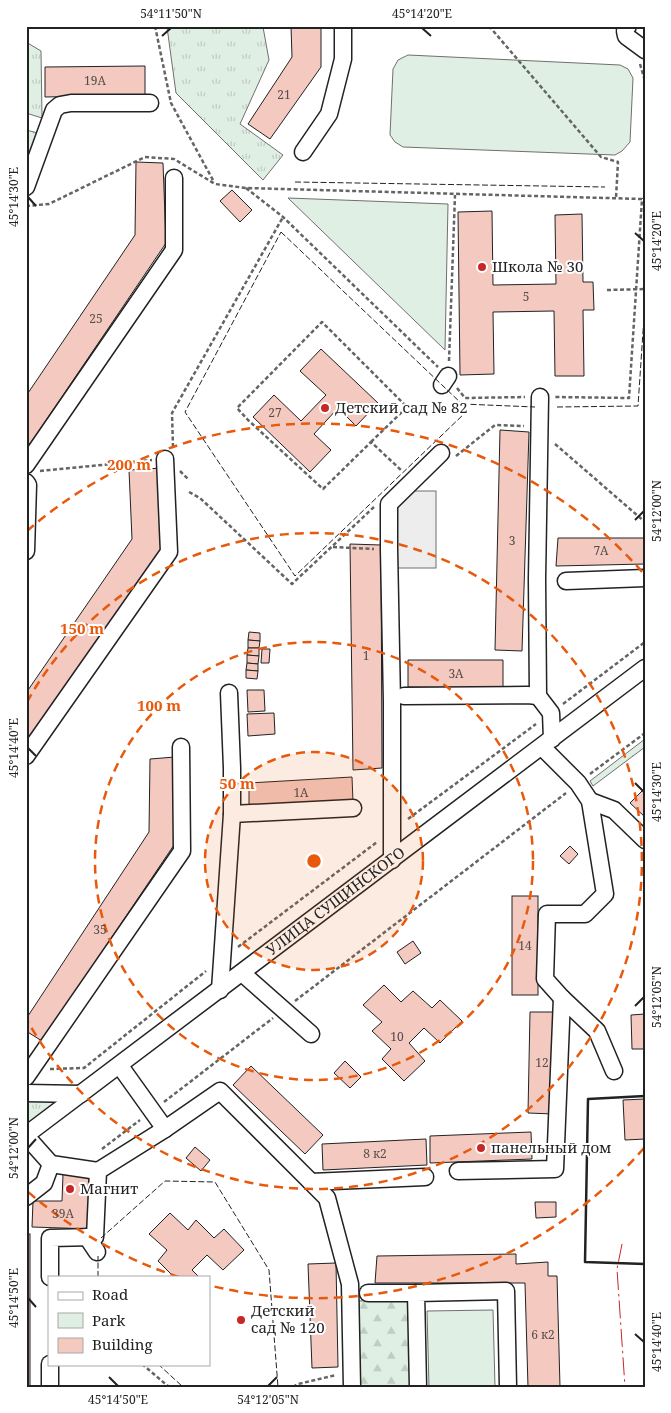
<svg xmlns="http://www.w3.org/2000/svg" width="671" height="1413" viewBox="0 0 671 1413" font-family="'Noto Serif',serif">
<defs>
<pattern id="grass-tufts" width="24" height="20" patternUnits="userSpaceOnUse" patternTransform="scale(1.25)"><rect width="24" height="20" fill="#e0efe3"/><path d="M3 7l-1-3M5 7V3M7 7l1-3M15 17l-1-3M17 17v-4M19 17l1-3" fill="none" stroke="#c0cdc2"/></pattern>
<pattern id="forest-firs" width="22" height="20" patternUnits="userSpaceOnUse" patternTransform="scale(1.25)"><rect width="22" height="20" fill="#e0efe3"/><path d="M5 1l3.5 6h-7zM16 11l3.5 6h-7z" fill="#c0cdc2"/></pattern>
</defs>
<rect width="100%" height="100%" fill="#fff"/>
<g fill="url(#grass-tufts)" stroke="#6f6f6f">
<polygon points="167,27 263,27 269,60 240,124 283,155 263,180 176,93"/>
<polygon points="26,42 41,51 42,118 26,113"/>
<polygon points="26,130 38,133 26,164"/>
<polygon points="645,739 645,747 593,786 590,781"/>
<polygon points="26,1101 65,1101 26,1130"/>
</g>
<polygon fill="url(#forest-firs)" stroke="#6f6f6f" points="411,1299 413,1387 360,1387 359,1301"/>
<g fill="#e0efe3" stroke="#6f6f6f">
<polygon points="408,55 620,65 628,69 633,78 630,142 622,151 615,155 403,147 395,142 390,135 393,69 398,60"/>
<polygon points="288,198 448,204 445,350"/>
<polygon points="493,1310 495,1387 429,1387 427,1311"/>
</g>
<rect fill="#ededed" stroke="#6f6f6f" x="394" y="491" width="42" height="77"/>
<g fill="#f3c9c0" stroke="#222">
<polygon points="291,26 321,26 321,67 270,139 248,124 292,57"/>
<polygon points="145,66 145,95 45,97 45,67"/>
<polygon points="136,162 163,163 166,243 30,444 26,442 26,396 135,235"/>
<polygon points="232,190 252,210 240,222 220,201"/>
<polygon points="492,211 493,285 556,284 555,215 582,214 583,282 593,282 594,310 583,310 584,376 555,376 554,311 493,312 494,374 460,375 458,212"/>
<polygon points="321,349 378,403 356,426 338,408 314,434 331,450 310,472 253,417 274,395 301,421 326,395 300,371"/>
<polygon points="500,430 529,432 522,651 495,650"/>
<polygon points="162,468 163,548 26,742 26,693 132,539 129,470"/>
<polygon points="558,538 645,538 645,564 556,566"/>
<polygon points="350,544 381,545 382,768 353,770"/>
<polygon points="249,632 260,633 260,641 248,640"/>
<polygon points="248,640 260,641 259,648 248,648"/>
<polygon points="248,648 259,648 259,656 247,655"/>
<polygon points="262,649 270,649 269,663 261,663"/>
<polygon points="247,655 259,656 258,664 247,663"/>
<polygon points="408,660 503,660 503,688 408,687"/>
<polygon points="247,663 258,664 258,671 246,670"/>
<polygon points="246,670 258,671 257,679 246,678"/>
<polygon points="247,690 264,690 265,711 248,712"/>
<polygon points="274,713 275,734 248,736 247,714"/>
<polygon points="175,757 176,842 42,1041 26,1031 26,1019 149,832 150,759"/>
<polygon points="352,777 353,802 249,808 249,783"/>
<polygon points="645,788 645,817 630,803"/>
<polygon points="570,846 578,854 569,864 560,856"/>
<rect x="512" y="896" width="26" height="99"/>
<polygon points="413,941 421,953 405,964 397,952"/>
<polygon points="384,985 401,1002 413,991 432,1008 440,1000 462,1021 440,1043 424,1028 409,1043 425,1061 404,1081 382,1059 391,1049 372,1031 382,1022 363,1005"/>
<polygon points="530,1012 555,1012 553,1114 528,1113"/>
<polygon points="645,1014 645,1049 632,1049 631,1015"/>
<polygon points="345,1061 361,1077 350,1088 334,1073"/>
<polygon points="251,1066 323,1135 305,1154 233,1085"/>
<polygon points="645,1099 645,1139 625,1140 623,1100"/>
<polygon points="531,1132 532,1159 430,1163 430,1136"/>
<polygon points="426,1139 427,1165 323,1170 322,1144"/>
<polygon points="195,1147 210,1160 201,1171 186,1158"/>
<polygon points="63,1174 94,1175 92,1229 32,1227 33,1201 62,1201"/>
<polygon points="535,1202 556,1202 556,1217 536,1218"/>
<polygon points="170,1213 188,1230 196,1220 214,1238 224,1229 244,1250 223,1270 207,1255 192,1270 199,1277 174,1277 158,1261 167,1250 149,1234"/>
<rect x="26" y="1234" width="4" height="153"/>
<polygon points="516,1254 516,1264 548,1262 548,1276 557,1276 560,1387 528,1387 525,1283 375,1283 377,1256"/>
<polygon points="336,1263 338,1367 312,1368 308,1264"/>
</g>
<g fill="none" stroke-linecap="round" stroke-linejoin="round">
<g stroke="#222" stroke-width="19">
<g id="minor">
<polyline points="628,26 625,31 626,36 645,50"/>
<polyline points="303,152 329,114 343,59 343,26"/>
<polyline points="26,187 54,110 60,105 71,103 150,103"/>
<polyline points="442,385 448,376"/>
<polyline points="540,397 537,579 538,696 551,713 552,739"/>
<polyline points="26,465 174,250 174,178"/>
<polyline points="26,482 28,485 26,551"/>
<polyline points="566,581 645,578"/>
<polyline points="404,696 527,695 538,696"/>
<polyline points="542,747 578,783 590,801 605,894 585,914 547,914 545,979 562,998 597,1031 614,1071"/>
<polyline points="26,756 169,552 165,459"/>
<polyline points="590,801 614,810 645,840"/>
<polyline points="232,814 353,808"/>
<polyline points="392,860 392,702 389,549 389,504 441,453"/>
<polyline points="242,973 311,1034"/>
<polyline points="220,990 232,814 232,768 229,693"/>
<polyline points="120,1066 165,1129"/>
<polyline points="26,1077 182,851 181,747"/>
<polyline points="26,1093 81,1094"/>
<path id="s1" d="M26 1135 645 668"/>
<polyline points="26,1136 51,1164 98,1171"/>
<polyline points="458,1171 555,1169 562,998"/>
<polyline points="311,1182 425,1177"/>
<polyline points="26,1197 44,1183 51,1164"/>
<polyline points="87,1237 97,1252"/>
<polyline points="50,1277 50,1238 95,1237 98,1171 165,1129 220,1091 327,1198 350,1284 352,1387"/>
<polyline points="368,1293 416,1293"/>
<polyline points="50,1364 50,1387"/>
<polyline points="418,1387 416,1293 506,1291 508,1387"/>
</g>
</g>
<g stroke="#646464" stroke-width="2.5" stroke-dasharray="4 2.5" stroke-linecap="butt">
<polyline points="155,26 171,103 214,182"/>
<polyline points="489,26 601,157 618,162 616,198"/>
<polyline points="640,64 645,81"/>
<polyline points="246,188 283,217 438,367"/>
<polyline points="26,206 49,204 145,157 174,159 215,184 246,188 642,199 629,398 555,397"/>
<polyline points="607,290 645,289"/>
<polyline points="449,361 455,195"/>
<polyline points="457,388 465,398 525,397"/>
<polyline points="371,442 407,407 322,322 237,408 248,420 323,489 371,442 402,471"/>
<polyline points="555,444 645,522"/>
<polyline points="173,447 172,413 283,217"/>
<polyline points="456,456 495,425 524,426"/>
<polyline points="40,471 152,460"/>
<polyline points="180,471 188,479"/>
<polyline points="189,492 200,498 292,584 374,507"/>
<polyline points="333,547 374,549"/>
<polyline points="563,704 645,642"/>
<polyline points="590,774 645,733"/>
<polyline points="408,819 536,724"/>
<polyline points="238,947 377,842"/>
<polyline points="295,1001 566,793"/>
<polyline points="50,1069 84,1068 206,971"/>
<polyline points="164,1102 273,1018"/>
<polyline points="102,1149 140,1120"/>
<polyline points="142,1364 169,1387"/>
<polyline points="293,1387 298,1384 336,1375"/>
</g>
<use href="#minor" stroke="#fff" stroke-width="16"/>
<g stroke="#222" stroke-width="1" stroke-dasharray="6 2.5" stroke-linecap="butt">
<polyline points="295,182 605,187"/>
<polyline points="643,187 645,188"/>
<polygon points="281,232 462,404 465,413 295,576 185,412"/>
<polyline points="462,404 535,407"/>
<polyline points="557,407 638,406 645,302"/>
<polyline points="101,1238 165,1181 215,1182 269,1270 278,1387"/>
<polyline points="98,1277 98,1256"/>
<polyline points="158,1364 183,1387"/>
</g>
<polyline stroke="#222" stroke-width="2.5" points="645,1096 588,1099 585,1262 645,1264"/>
<polyline stroke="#c62828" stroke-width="1" stroke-dasharray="18 4 2.5 4" stroke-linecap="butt" points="622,1244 617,1269 625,1387"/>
</g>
<path fill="none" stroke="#222" stroke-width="2" d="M422 28 431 36M162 36 171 28M28 197 36 206M635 233 644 241M635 520 644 511M28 748 36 756M635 783 644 792M635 1006 644 997M28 1148 36 1139M28 1298 36 1307M635 1334 644 1342M109 1377 118 1386M268 1386 277 1377"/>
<circle cx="314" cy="861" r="109" fill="#e8590c" fill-opacity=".12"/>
<g fill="none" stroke="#e8590c" stroke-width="2.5" stroke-dasharray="9 6">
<circle cx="314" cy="861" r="109"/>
<circle cx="314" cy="861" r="219"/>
<path d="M27 702A328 328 0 1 1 27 1020"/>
<path d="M644 1148A437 437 0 0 1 212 1286M179 1277A437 437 0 0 1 27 1191M27 531A437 437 0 0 1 644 574"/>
</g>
<g fill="#c62828" stroke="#fff" stroke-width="2">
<circle cx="482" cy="267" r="5"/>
<circle cx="325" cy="408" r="5"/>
<circle cx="481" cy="1148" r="5"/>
<circle cx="70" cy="1189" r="5"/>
<circle cx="241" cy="1320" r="5"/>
</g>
<g text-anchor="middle" stroke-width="4" stroke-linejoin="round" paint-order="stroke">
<g font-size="12" fill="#564c4a">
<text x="95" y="85">19А</text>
<text x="284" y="99">21</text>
<text x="526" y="301">5</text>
<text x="96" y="323">25</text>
<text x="275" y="417">27</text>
<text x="512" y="545">3</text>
<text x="601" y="555">7А</text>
<text x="366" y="660">1</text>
<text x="456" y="678">3А</text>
<text x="301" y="797">1А</text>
<text x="100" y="934">35</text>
<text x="525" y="950">14</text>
<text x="397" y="1041">10</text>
<text x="542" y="1067">12</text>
<text x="375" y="1158">8 к2</text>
<text x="63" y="1218">39А</text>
<text x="543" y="1339">6 к2</text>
</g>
<g font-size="15" fill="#222" stroke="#fff" text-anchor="start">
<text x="492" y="272">Школа № 30</text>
<text x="335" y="413">Детский сад № 82</text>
<text x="491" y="1153">панельный дом</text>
<text x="80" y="1194">Магнит</text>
<text x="251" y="1316">Детский<tspan x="251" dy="17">сад № 120</tspan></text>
</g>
<g font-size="15" fill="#222" stroke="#fff">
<text dy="5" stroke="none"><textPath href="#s1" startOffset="388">УЛИЦА СУЩИНСКОГО</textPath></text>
</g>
</g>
<circle cx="314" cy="861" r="8" fill="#e8590c" stroke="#fff" stroke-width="2.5"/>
<g font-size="15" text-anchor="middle" font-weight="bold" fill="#e8590c" stroke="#fff" stroke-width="4" stroke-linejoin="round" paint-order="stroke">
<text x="129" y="470">200 m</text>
<text x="82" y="634">150 m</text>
<text x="159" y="711">100 m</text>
<text x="237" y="789">50 m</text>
</g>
<rect width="671" height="1413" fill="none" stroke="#ffffff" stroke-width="55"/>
<rect x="48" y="1276" width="162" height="90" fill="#ffffff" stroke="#a7a7a7"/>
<rect x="58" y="1292" width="25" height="8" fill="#ffffff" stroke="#a7a7a7"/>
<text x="92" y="1300" font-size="15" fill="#222222">Road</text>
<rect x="58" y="1313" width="25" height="15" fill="#e0efe3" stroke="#a7a7a7"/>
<text x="92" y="1326" font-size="15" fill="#222222">Park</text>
<rect x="58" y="1338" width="25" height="15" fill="#f3c9c0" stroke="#a7a7a7"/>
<text x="92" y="1350" font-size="15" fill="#222222">Building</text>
<rect x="28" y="28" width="616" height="1358" fill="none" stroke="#222" stroke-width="2"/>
<g font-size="12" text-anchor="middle" fill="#222">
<text x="171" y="18">54°11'50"N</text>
<text x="422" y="18">45°14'20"E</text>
<text transform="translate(14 197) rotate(-90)" y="4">45°14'30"E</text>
<text transform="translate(657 241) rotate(-90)" y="4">45°14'20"E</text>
<text transform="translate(657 511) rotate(-90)" y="4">54°12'00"N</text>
<text transform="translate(14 748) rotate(-90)" y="4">45°14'40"E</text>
<text transform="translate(657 792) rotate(-90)" y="4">45°14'30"E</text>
<text transform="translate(657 997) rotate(-90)" y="4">54°12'05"N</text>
<text transform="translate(14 1148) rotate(-90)" y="4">54°12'00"N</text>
<text transform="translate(14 1298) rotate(-90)" y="4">45°14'50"E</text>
<text transform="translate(657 1342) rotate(-90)" y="4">45°14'40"E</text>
<text x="118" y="1404">45°14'50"E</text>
<text x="268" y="1404">54°12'05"N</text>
</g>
</svg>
